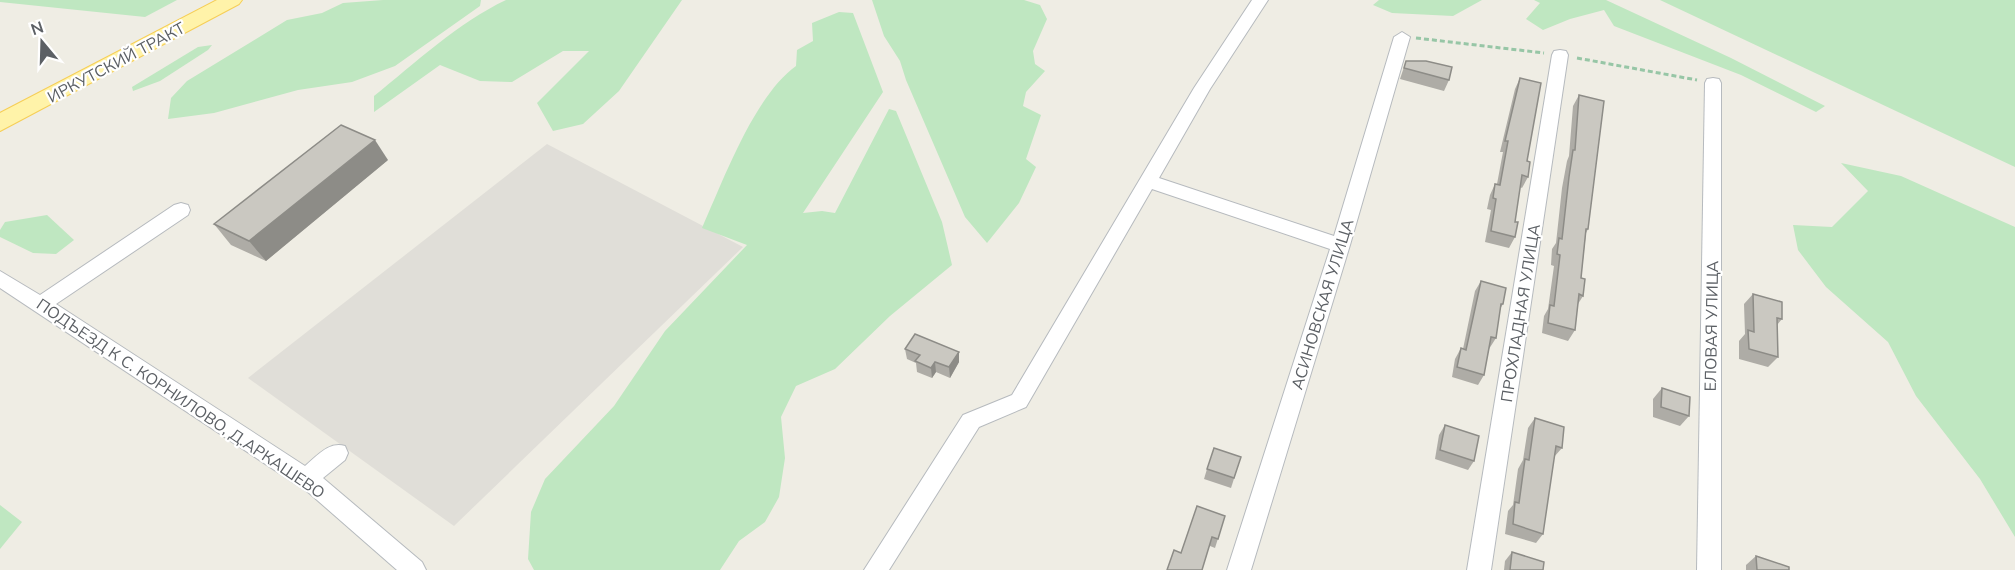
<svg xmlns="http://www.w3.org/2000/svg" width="2015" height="570" viewBox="0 0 2015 570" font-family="Mulish,sans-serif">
<rect width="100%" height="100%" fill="#efede4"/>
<polygon fill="#e0ded8" points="547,144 743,247 454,526 248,378"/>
<g fill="#bfe7c1">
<polygon points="0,0 177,0 145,17 0,2"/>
<polygon points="383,0 481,0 480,6 395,66 352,82 298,90 214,113 168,119 171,98 187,81 287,20 322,13 343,3"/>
<path d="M506 0H682L619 91 583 124 553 131 537 103 589 51H563L512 82 480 81 440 65 374 112V96C414 64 459 22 506 0Z"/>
<polygon points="872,0 1024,0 1040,5 1047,19 1033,51 1035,64 1045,71 1026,92 1023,106 1041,115 1026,159 1036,167 1019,203 987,243 965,217 906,80 900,61 884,36"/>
<polygon points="1379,0 1482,0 1453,16 1392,13 1373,5"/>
<polygon points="1534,0 1606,0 1731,58 1825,106 1816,112 1741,75 1614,26 1604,10 1570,19 1543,30 1526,19 1540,3"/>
<polygon points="1660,0 2015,0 2015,167"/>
<path d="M839 12 853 13 883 92 803 213 822 211 835 213 889 109 896 111 942 222 952 265 890 316 835 369 796 386 781 417 785 458 779 497 765 522 739 541 720 570H534L528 559 531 512 545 479 614 406 665 331 747 245 702 228C723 181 754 96 796 66L797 50 813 41 812 23Z"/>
<polygon points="212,45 208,50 160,81 133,91 132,87 198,47"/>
<polygon points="1841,163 1901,176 2015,227 2015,537 1980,479 1916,396 1888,342 1826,287 1798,250 1793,225 1832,227 1868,191"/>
<polygon points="47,215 74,240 56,254 33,253 0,237 0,230 5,222"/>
<polygon points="0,505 22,522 0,549"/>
</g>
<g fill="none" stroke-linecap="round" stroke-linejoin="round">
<g stroke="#b6babe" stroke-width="2">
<g id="minor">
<polygon points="1252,0 1268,0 1210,89 1159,178 1334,236 1394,37 1402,32 1410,37 1350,245 1251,570 1227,570 1330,249 1152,189 1026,407 979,427 889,570 864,570 963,415 1012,395 1194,88"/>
<polygon points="1560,50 1566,51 1568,55 1491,570 1467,570 1552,55 1554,51"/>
<polygon points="1713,78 1719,79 1721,83 1721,570 1697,570 1705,83 1707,79"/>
<path d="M181 203 188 205 190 210 188 215 56 304 305 466C317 456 329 441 345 446L348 453 345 460 323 478 422 562 426 570H397L309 493 0 288V271L40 295 174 205Z"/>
</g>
</g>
<g stroke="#f6ce56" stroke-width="2">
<polygon id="major" points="217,0 242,0 239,4 0,131 0,113"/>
</g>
<g stroke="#97c6a6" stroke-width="3" stroke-dasharray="5 3" stroke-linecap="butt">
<polyline points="1416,38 1544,53"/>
<polyline points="1577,58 1697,80"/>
</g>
<use href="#minor" fill="#fff" fill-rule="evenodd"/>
<use href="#major" fill="#fff3a9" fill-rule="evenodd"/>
</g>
<g fill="#aeaca6">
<polygon points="1406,61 1449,80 1444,91 1400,79"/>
<polygon points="1520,78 1528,177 1522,188 1520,187 1515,222 1515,237 1509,248 1485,242 1491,210 1487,209 1490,195 1495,184 1497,184 1503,152 1500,152 1515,89"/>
<polygon points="1579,95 1588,229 1586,233 1581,278 1583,296 1578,304 1575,330 1568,341 1542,333 1544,316 1548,309 1554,266 1551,265 1552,249 1556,243 1562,188 1567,161 1569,156 1573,106"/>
<polygon points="388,160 266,261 231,245 214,224"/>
<polygon points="1481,281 1503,304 1500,309 1496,338 1489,349 1489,348 1484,375 1478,385 1452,377 1455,359 1461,348 1463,349 1475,291"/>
<polygon points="1753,294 1782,319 1777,325 1778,357 1768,367 1739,359 1739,341 1745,334 1744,304"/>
<polygon points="905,349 959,352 959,362 950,378 936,372 932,378 917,372 916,363 907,359"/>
<polygon points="1662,388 1689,416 1680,426 1653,417 1653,399"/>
<polygon points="1535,418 1562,448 1554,457 1543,534 1536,543 1505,534 1508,511 1513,505 1518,469 1523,460 1528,428"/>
<polygon points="1445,425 1474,461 1468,470 1435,459 1439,435"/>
<polygon points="1241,457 1231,488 1204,479 1207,469"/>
<polygon points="1225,516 1215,548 1210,546 1181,553"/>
<polygon points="1512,552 1543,570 1504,570 1505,561"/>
<polygon points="1756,556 1789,570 1746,570 1746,565"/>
</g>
<g fill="#8d8c87">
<polygon points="375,140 388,160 266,261 249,241"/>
<polygon points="959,352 959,362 950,378 949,367"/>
<polygon points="935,362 936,372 932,378 931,368"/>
</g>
<g fill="#cac8c1" stroke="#8d8c87" stroke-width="1.5">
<polygon points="1406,61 1426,61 1452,67 1449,80 1404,68"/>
<polygon points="1520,78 1541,83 1527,161 1530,162 1528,177 1522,175 1515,222 1518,222 1515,237 1491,231 1496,199 1493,198 1495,184 1500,185 1508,141 1505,141"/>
<polygon points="1579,95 1604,101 1588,229 1586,229 1581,278 1585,279 1583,296 1579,294 1575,330 1548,323 1550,305 1554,306 1560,255 1557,254 1559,238 1562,239 1569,177 1573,150 1575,150"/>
<polygon points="341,125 375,140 249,241 214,224"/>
<polygon points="1481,281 1506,288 1503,304 1501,304 1496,338 1491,337 1484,375 1457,367 1461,348 1466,350"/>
<polygon points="1753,294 1782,302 1782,319 1777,318 1778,357 1749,349 1748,330 1754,332"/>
<polygon points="915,334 959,352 949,367 935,362 931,368 915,361 920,355 905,349"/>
<polygon points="1662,388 1690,397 1689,416 1661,407"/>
<polygon points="1535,418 1564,427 1562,448 1556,446 1543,534 1513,524 1515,502 1519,503 1525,459 1529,460"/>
<polygon points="1445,425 1479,436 1474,461 1440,450"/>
<polygon points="1214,448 1241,457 1234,478 1207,469"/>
<polygon points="1197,506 1225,516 1218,539 1212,537 1202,570 1167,570 1174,550 1181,553"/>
<polygon points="1512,552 1544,562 1543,570 1510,570"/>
<polygon points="1756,556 1789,567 1789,570 1757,570"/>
</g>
<g text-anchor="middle" stroke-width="4.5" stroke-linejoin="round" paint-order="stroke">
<g font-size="16" fill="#5c6065" stroke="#fff">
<text transform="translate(116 62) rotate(-28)" y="6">ИРКУТСКИЙ ТРАКТ</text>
<text transform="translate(1322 304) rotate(-73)" y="6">АСИНОВСКАЯ УЛИЦА</text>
<text transform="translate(1520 313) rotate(-81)" y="6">ПРОХЛАДНАЯ УЛИЦА</text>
<text transform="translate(1711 326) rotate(-89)" y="6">ЕЛОВАЯ УЛИЦА</text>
<text transform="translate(181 398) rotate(34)" y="6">ПОДЪЕЗД К С. КОРНИЛОВО, Д.АРКАШЕВО</text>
</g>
</g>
<g transform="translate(42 42) rotate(341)" stroke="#ffffff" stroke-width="4.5" paint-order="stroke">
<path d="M0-4.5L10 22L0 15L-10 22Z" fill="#5c6065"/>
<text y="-9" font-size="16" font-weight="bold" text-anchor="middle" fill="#5c6065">N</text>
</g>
</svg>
